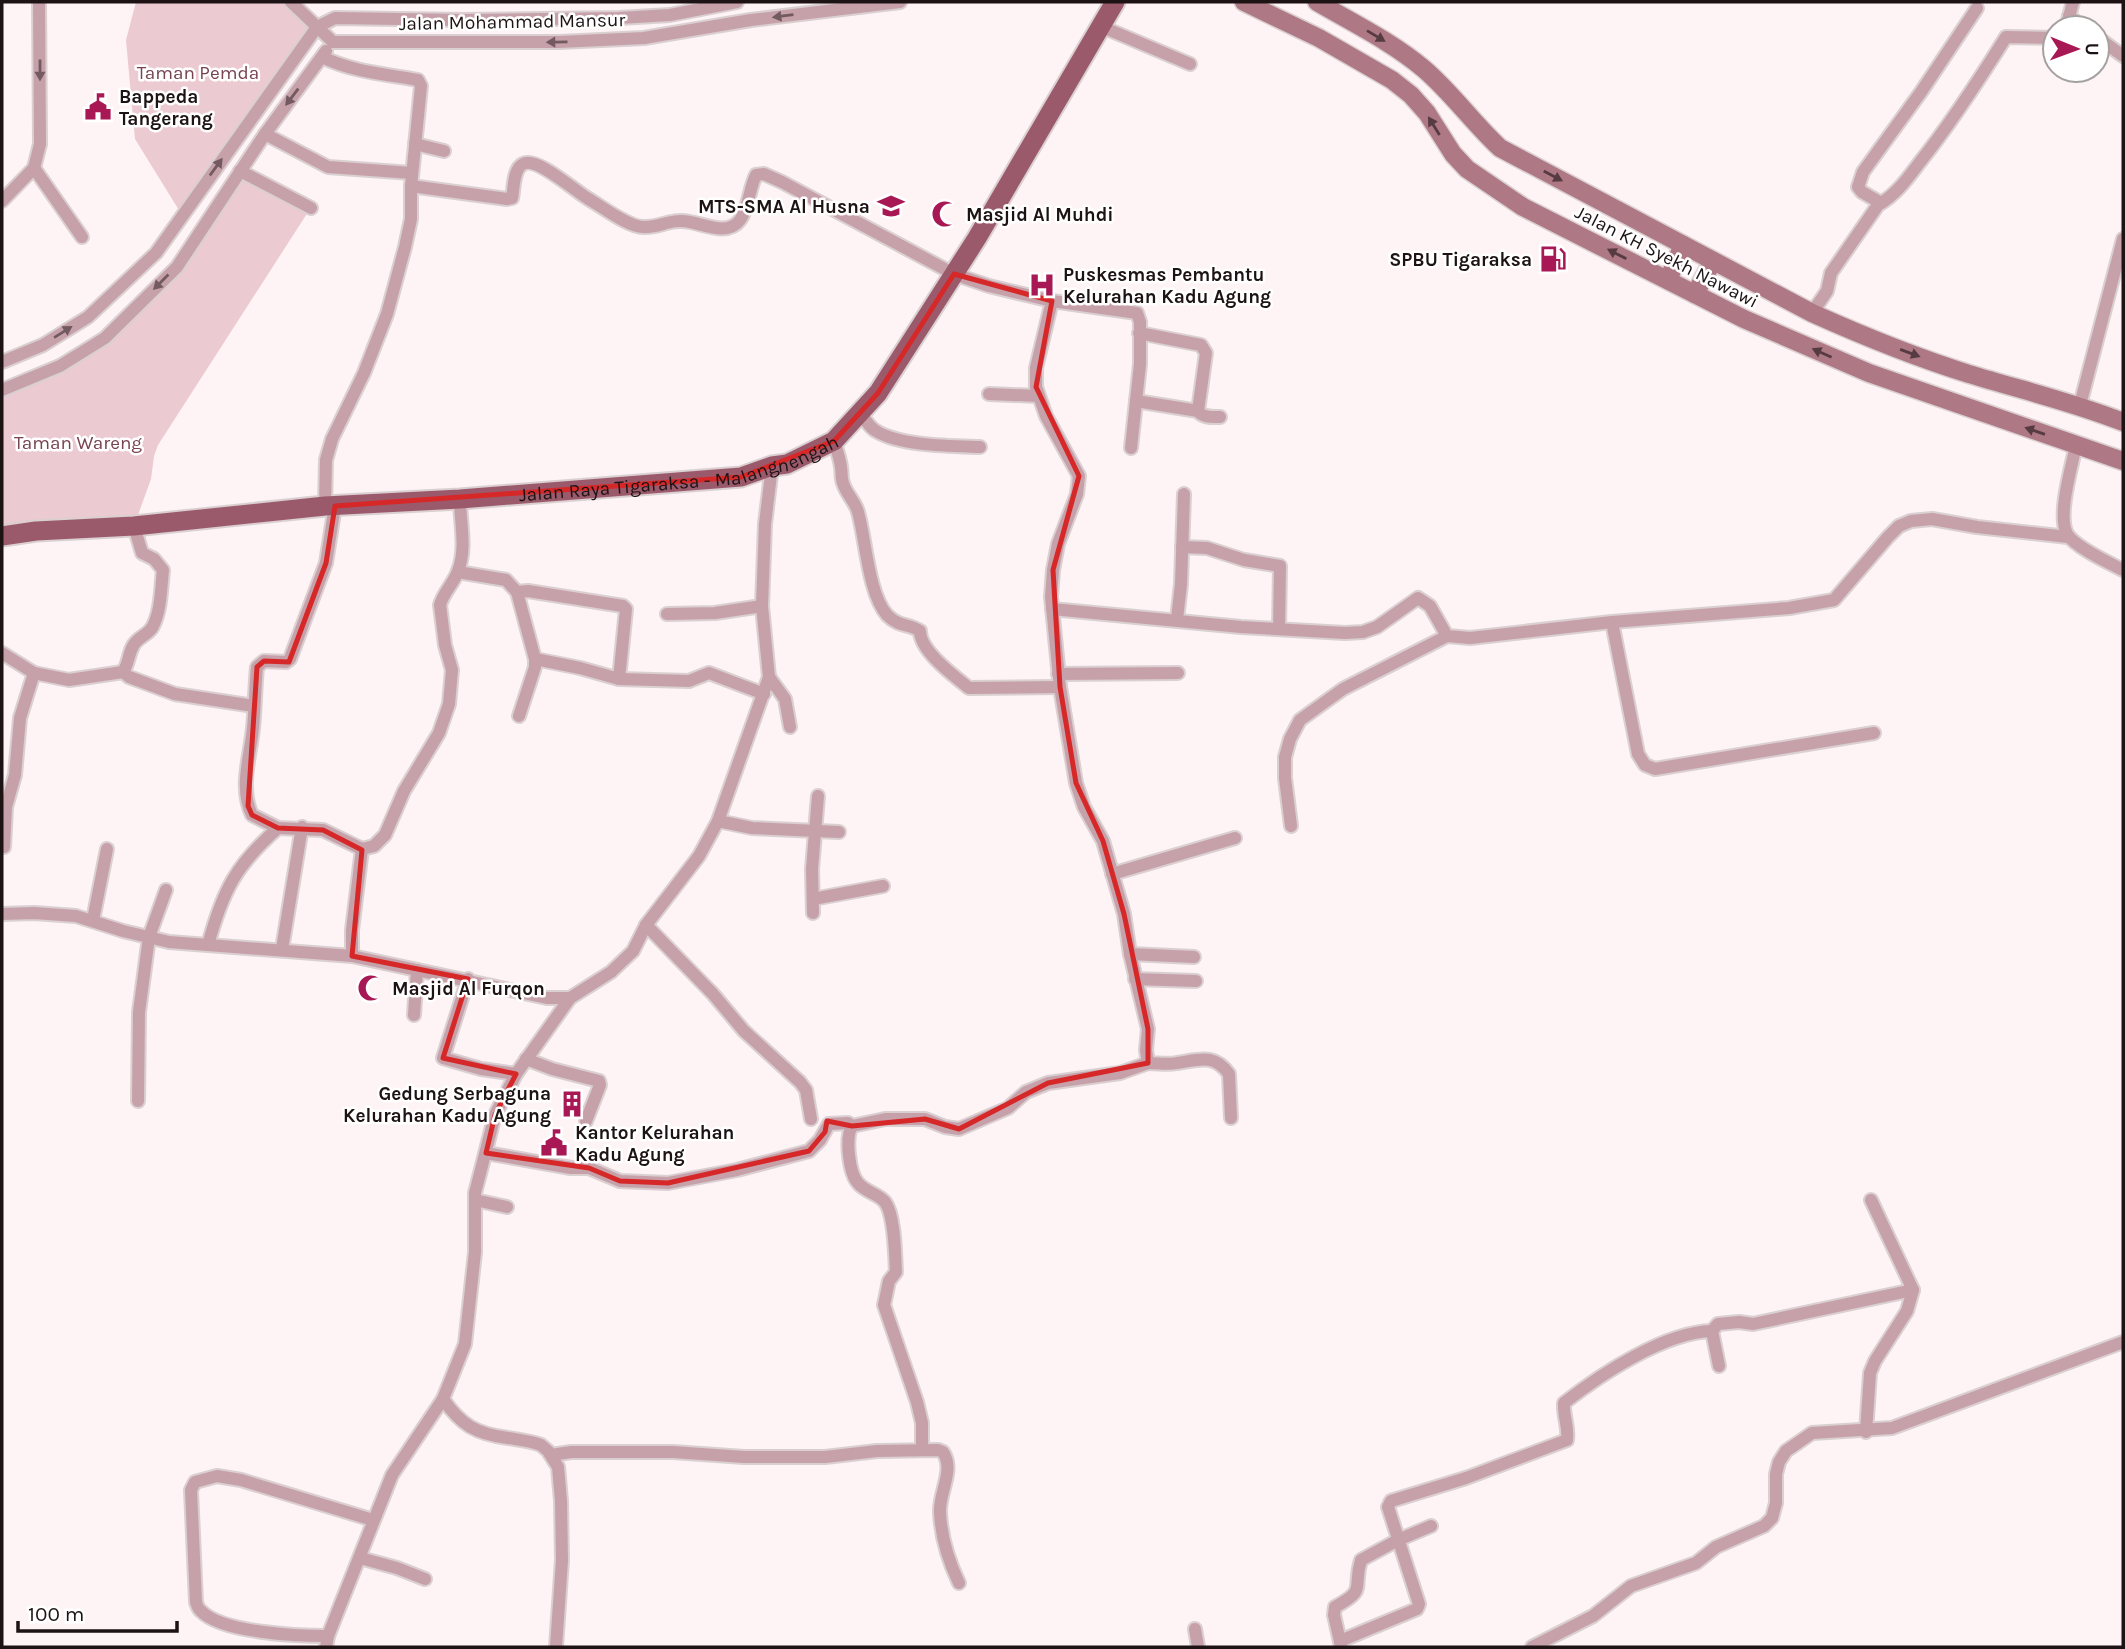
<svg xmlns="http://www.w3.org/2000/svg" width="2125" height="1649" viewBox="0 0 2125 1649" font-family="Karla,sans-serif">
<rect width="100%" height="100%" fill="#fef3f5"/>
<g fill="#eccad1">
<polygon points="136,2 291,2 317,27 182,215 135,139 126,40"/>
<polygon points="238,174 308,212 158,445 154,456 151,479 134,526 2,536 2,390 105,338 177,267"/>
</g>
<g fill="none" stroke-linecap="round" stroke-linejoin="round">
<g stroke="#dacfd1" stroke-width="16">
<g id="minor">
<polyline points="291,2 333,42"/>
<polyline points="2069,16 2084,28"/>
<polyline points="1100,26 1190,64"/>
<polyline points="2066,28 2073,2"/>
<polyline points="2097,37 2123,56"/>
<polyline points="333,42 559,42 644,38 751,20 900,2"/>
<path d="M322 57C353 72 385 74 418 80L421 86 411 186V219L405 247 387 314 364 373 332 439 326 460 325 506"/>
<polyline points="265,134 328,167 412,173"/>
<polyline points="415,144 444,151"/>
<polyline points="34,168 82,237"/>
<polyline points="240,171 311,208"/>
<path d="M411 186 507 199 512 198C514 189 513 169 523 164 536 156 574 190 587 198 601 206 628 227 643 227 660 228 670 218 690 222 706 225 728 236 740 220 749 208 749 189 756 175L764 174 782 182 954 274 989 286 1052 301 1137 313 1140 322V364L1131 448"/>
<polyline points="2,201 34,168 40,144 39,2"/>
<polyline points="1881,203 1862,192 1858,187 1863,172 1921,92 1977,8"/>
<path d="M1052 301 1036 368V387L1046 416 1079 476 1077 494 1058 544 1053 570 1051 597 1060 687 1076 783 1084 807 1103 841 1124 914 1130 954 1148 1029 1146 1050 1148 1063C1158 1063 1168 1065 1177 1063 1199 1060 1214 1053 1229 1074L1231 1118"/>
<path d="M1812 313 1827 291 1831 273 1878 205C1896 195 1908 178 1920 162 1952 122 1979 80 2006 37L2055 38"/>
<polyline points="1139,333 1201,345 1206,353 1198,411"/>
<polyline points="2,362 43,345 88,317 156,253 317,27 335,18 463,20 619,18 670,15 737,2"/>
<polyline points="2,390 60,366 105,338 177,267 265,134 326,51"/>
<polyline points="989,394 1038,396"/>
<path d="M1136 401 1198 411C1203 418 1212 417 1220 417"/>
<polyline points="2080,405 2123,239"/>
<path d="M861 414C865 419 869 427 876 431 900 446 951 446 980 447"/>
<path d="M834 441C837 450 840 459 841 467 842 473 841 478 843 483 846 494 855 501 858 512 866 540 868 593 887 615 900 628 908 623 920 631 920 651 954 676 969 688L1060 687"/>
<path d="M2076 445C2072 466 2057 515 2067 534 2075 547 2109 563 2123 570"/>
<path d="M335 506 326 563 290 659 286 662 264 661 257 667C255 688 255 708 253 728 250 758 239 787 252 815L278 828 323 830 362 849"/>
<path d="M134 526 142 553 154 559 163 570C161 588 161 611 153 626 149 635 137 637 133 646 128 655 129 663 123 672L129 677 175 694 254 706"/>
<polyline points="1182,547 1207,548 1244,560 1280,566 1279,629"/>
<polyline points="458,572 506,580 517,592 528,591 623,606 626,609 619,679"/>
<polyline points="517,592 535,659 535,667 519,716"/>
<polyline points="1052,609 1241,627 1345,633 1363,632 1377,627 1418,598 1430,606 1447,636 1470,638 1612,622 1789,608 1834,600 1888,537 1899,526 1911,521 1932,519 1977,527 2068,537"/>
<polyline points="667,614 715,613 762,606"/>
<polyline points="1177,619 1181,584 1184,494"/>
<polyline points="1612,622 1638,754 1645,765 1655,769 1874,733"/>
<polyline points="2,653 34,673 20,718 15,775 6,807 4,847"/>
<polyline points="535,659 580,668 619,679 689,681 709,673 764,694"/>
<polyline points="34,673 69,680 123,672"/>
<polyline points="1058,674 1178,673"/>
<polyline points="769,677 785,699 790,727"/>
<polyline points="718,821 752,828 839,832"/>
<polyline points="1291,826 1285,778 1285,757 1290,739 1300,720 1343,689 1447,636"/>
<polyline points="1112,874 1235,838"/>
<polyline points="813,899 883,886"/>
<polyline points="813,913 812,869 818,796"/>
<polyline points="2,914 34,913 76,916 123,931 169,942 352,956 547,998 570,998"/>
<polyline points="93,920 107,849"/>
<polyline points="646,925 713,994 744,1031 800,1082 806,1090 811,1119"/>
<path d="M208 945C223 890 236 865 278 828"/>
<polyline points="282,949 302,827"/>
<polyline points="1130,954 1194,957"/>
<path d="M352 956V930L362 849 374 846 385 835 404 791 439 733 449 704 452 670 445 645 440 605C443 593 454 583 458 571 467 548 460 523 460 499"/>
<polyline points="468,979 443,1058 481,1069 516,1074"/>
<polyline points="1135,979 1196,981"/>
<polyline points="414,1015 417,970"/>
<polyline points="526,1059 552,1069 599,1081 600,1085 586,1121"/>
<polyline points="138,1101 139,1012 149,937 166,890"/>
<polyline points="486,1153 571,1168 589,1168 620,1181 668,1183 737,1170 809,1151 820,1140 829,1124 848,1123 852,1126"/>
<polyline points="475,1200 507,1207"/>
<polyline points="1719,1366 1712,1331 1718,1324 1739,1322 1753,1324 1913,1290"/>
<path d="M443 1399C461 1425 476 1434 508 1438 519 1440 531 1441 541 1445L548 1451 558 1467 561 1501 562 1560 556 1647"/>
<polyline points="1866,1432 1870,1373 1875,1361 1907,1311 1913,1290 1871,1200"/>
<path d="M922 1450V1423L917 1402 884 1305 889 1281 896 1272C895 1255 895 1215 885 1202 879 1194 865 1192 858 1183 849 1173 845 1138 852 1126L885 1119H925L945 1127 959 1129 1008 1108 1026 1092 1048 1083 1120 1073 1148 1063"/>
<path d="M551 1455 571 1452H673L744 1457H825L877 1451 938 1450 943 1452C955 1470 939 1492 940 1512 941 1537 948 1560 959 1583"/>
<polyline points="360,1558 397,1568 425,1579"/>
<polyline points="1195,1629 1198,1647"/>
<path d="M328 1636C298 1636 222 1633 201 1611 198 1609 197 1605 196 1602L191 1490 195 1482 217 1476 241 1480 373 1520"/>
<path d="M1340 1641 1417 1609 1419 1604 1388 1507 1391 1501 1466 1478 1567 1440C1569 1427 1563 1416 1564 1403 1601 1374 1665 1332 1712 1331"/>
<path d="M1341 1646 1334 1615 1335 1607C1368 1589 1352 1589 1361 1560L1398 1540 1431 1526"/>
<polyline points="326,1647 328,1636 392,1475 443,1399 465,1344 475,1252 475,1193 495,1115 516,1074 570,998 611,972 633,951 646,925 699,856 718,821 769,677 762,606 765,524 772,466"/>
<polyline points="1532,1647 1593,1616 1631,1586 1696,1563 1716,1547 1764,1526 1772,1518 1776,1503 1776,1474 1779,1462 1786,1451 1812,1433 1892,1428 2123,1342"/>
</g>
</g>
<g stroke="#dacfd1" stroke-width="21">
<g id="secondary">
<polyline points="1244,2 1319,38 1392,80 1411,95 1427,113 1453,154 1467,169 1523,207 1744,319 1869,373 2123,461"/>
<path d="M1317 2C1353 23 1392 42 1424 69 1452 93 1473 123 1500 148L1812 313C1863 336 1915 357 1969 374 2021 390 2073 402 2123 422"/>
<polyline points="1668,280 1683,245"/>
<polyline points="1695,294 1713,261"/>
</g>
</g>
<g stroke="#dacfd1" stroke-width="23">
<g id="primary">
<path id="s1" d="M2 536 36 531 134 526 325 506 460 499 741 477 772 466 787 464 834 441 878 393 977 238 1115 2"/>
</g>
</g>
<use href="#minor" stroke="#c7a1aa" stroke-width="12"/>
<use href="#secondary" stroke="#ae7885" stroke-width="18"/>
<use href="#primary" stroke="#9b5a6b" stroke-width="19"/>
</g>
<defs><path id="oneway-solid" d="M-6-.8H1V-3.2L6.5 0L1 3.2V.8H-6Z" transform="scale(1.75)"/></defs>
<g fill="#725a60">
<use href="#oneway-solid" transform="translate(783 16) rotate(173)"/>
<use href="#oneway-solid" transform="translate(557 42) rotate(179)"/>
<use href="#oneway-solid" transform="translate(40 70) rotate(90)"/>
<use href="#oneway-solid" transform="translate(292 97) rotate(127)"/>
<use href="#oneway-solid" transform="translate(216 167) rotate(-54)"/>
<use href="#oneway-solid" transform="translate(161 282) rotate(135)"/>
<use href="#oneway-solid" transform="translate(63 332) rotate(-32)"/>
</g>
<g fill="#573b42">
<use href="#oneway-solid" transform="translate(1376 36) rotate(31)"/>
<use href="#oneway-solid" transform="translate(1434 126) rotate(-122)"/>
<use href="#oneway-solid" transform="translate(1553 176) rotate(28)"/>
<use href="#oneway-solid" transform="translate(1617 254) rotate(-153)"/>
<use href="#oneway-solid" transform="translate(1822 353) rotate(-156)"/>
<use href="#oneway-solid" transform="translate(1910 353) rotate(20)"/>
<use href="#oneway-solid" transform="translate(2035 431) rotate(-161)"/>
</g>
<path fill="none" stroke="#d62828" stroke-width="5" stroke-linejoin="round" d="M954 274 1052 301 1036 387 1079 476 1053 570 1060 687 1076 783 1103 841 1124 914 1148 1029V1063L1048 1083 959 1129 925 1119 852 1126 827 1121 825 1132 809 1151 668 1183 620 1181 589 1168 486 1153 495 1115 516 1074 443 1058 468 979 352 956 362 850 323 830 278 828 252 815 248 806 257 667 264 661 289 662 326 563 335 506 741 477 834 441 878 393Z"/>
<defs>
<g id="civic-bare" transform="scale(2.1)"><path d="M-.6-6.5H3V-4.5H.6V-3L4-1V1h2V6H-6V1h2V-1L-.6-3ZM-1.2 2.5V6h2.4V2.5Z" fill="#a81855" stroke="#fff" stroke-width="2.5" paint-order="stroke"/></g>
<g id="school-bare" transform="scale(2.1)"><path d="M0-5L7-2L0 1L-7-2ZM-4 1L0 2.5L4 1V4Q0 6-4 4Z" fill="#a81855" stroke="#fff" stroke-width="2.5" paint-order="stroke"/></g>
<g id="mosque-bare" transform="scale(2.1)"><path d="M3.5-4.9A6 6 0 1 0 3.5 4.9A5 5 0 1 1 3.5-4.9Z" fill="#a81855" stroke="#fff" stroke-width="2.5" paint-order="stroke"/></g>
<g id="fuel-bare" transform="scale(2.1)"><path d="M-5.5-6h7V0h2V4h1.3V-2.5L3-4.5l.8-.8L6-3V5H2.5V1h-1V6h-7ZM-4.2-4.7v3.2H.2V-4.7Z" fill="#a81855" stroke="#fff" stroke-width="2.5" paint-order="stroke"/></g>
<g id="hospital-bare" transform="scale(2.1)"><path d="M-5-5h3v3.5h4V-5h3V5h-3V1.5h-4V5h-3Z" fill="#a81855" stroke="#fff" stroke-width="2.5" paint-order="stroke"/></g>
<g id="building-bare" transform="scale(2.1)"><path d="M-4-6H4V6H1V3H-1V6H-4ZM-2.5-4.3h1.7v1.8h-1.7ZM.8-4.3h1.7v1.8H.8ZM-2.5-1h1.7V.8h-1.7ZM.8-1h1.7V.8H.8Z" fill="#a81855" stroke="#fff" stroke-width="2.5" paint-order="stroke"/></g>
</defs>
<g fill-rule="evenodd">
<use href="#civic-bare" x="98" y="107"/>
<use href="#school-bare" x="891" y="206"/>
<use href="#mosque-bare" x="945" y="214"/>
<use href="#fuel-bare" x="1553" y="259"/>
<use href="#hospital-bare" x="1042" y="285"/>
<use href="#mosque-bare" x="371" y="988"/>
<use href="#building-bare" x="572" y="1104"/>
<use href="#civic-bare" x="554" y="1143"/>
</g>
<g text-anchor="middle" stroke-width="5" stroke-linejoin="round" paint-order="stroke">
<g font-size="19" fill="#1d1315" stroke="#fff">
<text transform="translate(512 21) rotate(-1)" y="7">Jalan Mohammad Mansur</text>
<text transform="translate(1667 256) rotate(27)" y="7">Jalan KH Syekh Nawawi</text>
<text dy="7" stroke="none"><textPath href="#s1" startOffset="682">Jalan Raya Tigaraksa - Malangnengah</textPath></text>
</g>
<g font-size="19" fill="#774351" stroke="#fff">
<text x="198" y="79">Taman Pemda</text>
<text x="78" y="449">Taman Wareng</text>
</g>
<g font-size="19" font-weight="bold" fill="#1d1315" stroke="#fff" text-anchor="start">
<text x="119" y="103">Bappeda<tspan x="119" dy="22">Tangerang</tspan></text>
<text x="870" y="213" text-anchor="end">MTS-SMA Al Husna</text>
<text x="966" y="221">Masjid Al Muhdi</text>
<text x="1532" y="266" text-anchor="end">SPBU Tigaraksa</text>
<text x="1063" y="281">Puskesmas Pembantu<tspan x="1063" dy="22">Kelurahan Kadu Agung</tspan></text>
<text x="392" y="995">Masjid Al Furqon</text>
<text x="551" y="1100" text-anchor="end">Gedung Serbaguna<tspan x="551" dy="22">Kelurahan Kadu Agung</tspan></text>
<text x="575" y="1139">Kantor Kelurahan<tspan x="575" dy="22">Kadu Agung</tspan></text>
</g>
</g>
<rect width="2125" height="1649" fill="none" stroke="#1d1315" stroke-width="7"/>
<g transform="translate(2076 49) rotate(91)"><circle r="33" fill="#ffffff" stroke="#a5a1a1" stroke-width="2"/>
<path d="M0-5L12 26L0 18L-12 26Z" fill="#a81855"/>
<text y="-10" font-size="19" font-weight="bold" text-anchor="middle" fill="#1d1315">U</text>
</g>
<path d="M18 1621v10h159v-10" fill="none" stroke="#1d1315" stroke-width="3.5"/>
<text x="28" y="1621" font-size="21" fill="#1d1315" stroke="#ffffff" stroke-width="5" paint-order="stroke">100 m</text>
</svg>
